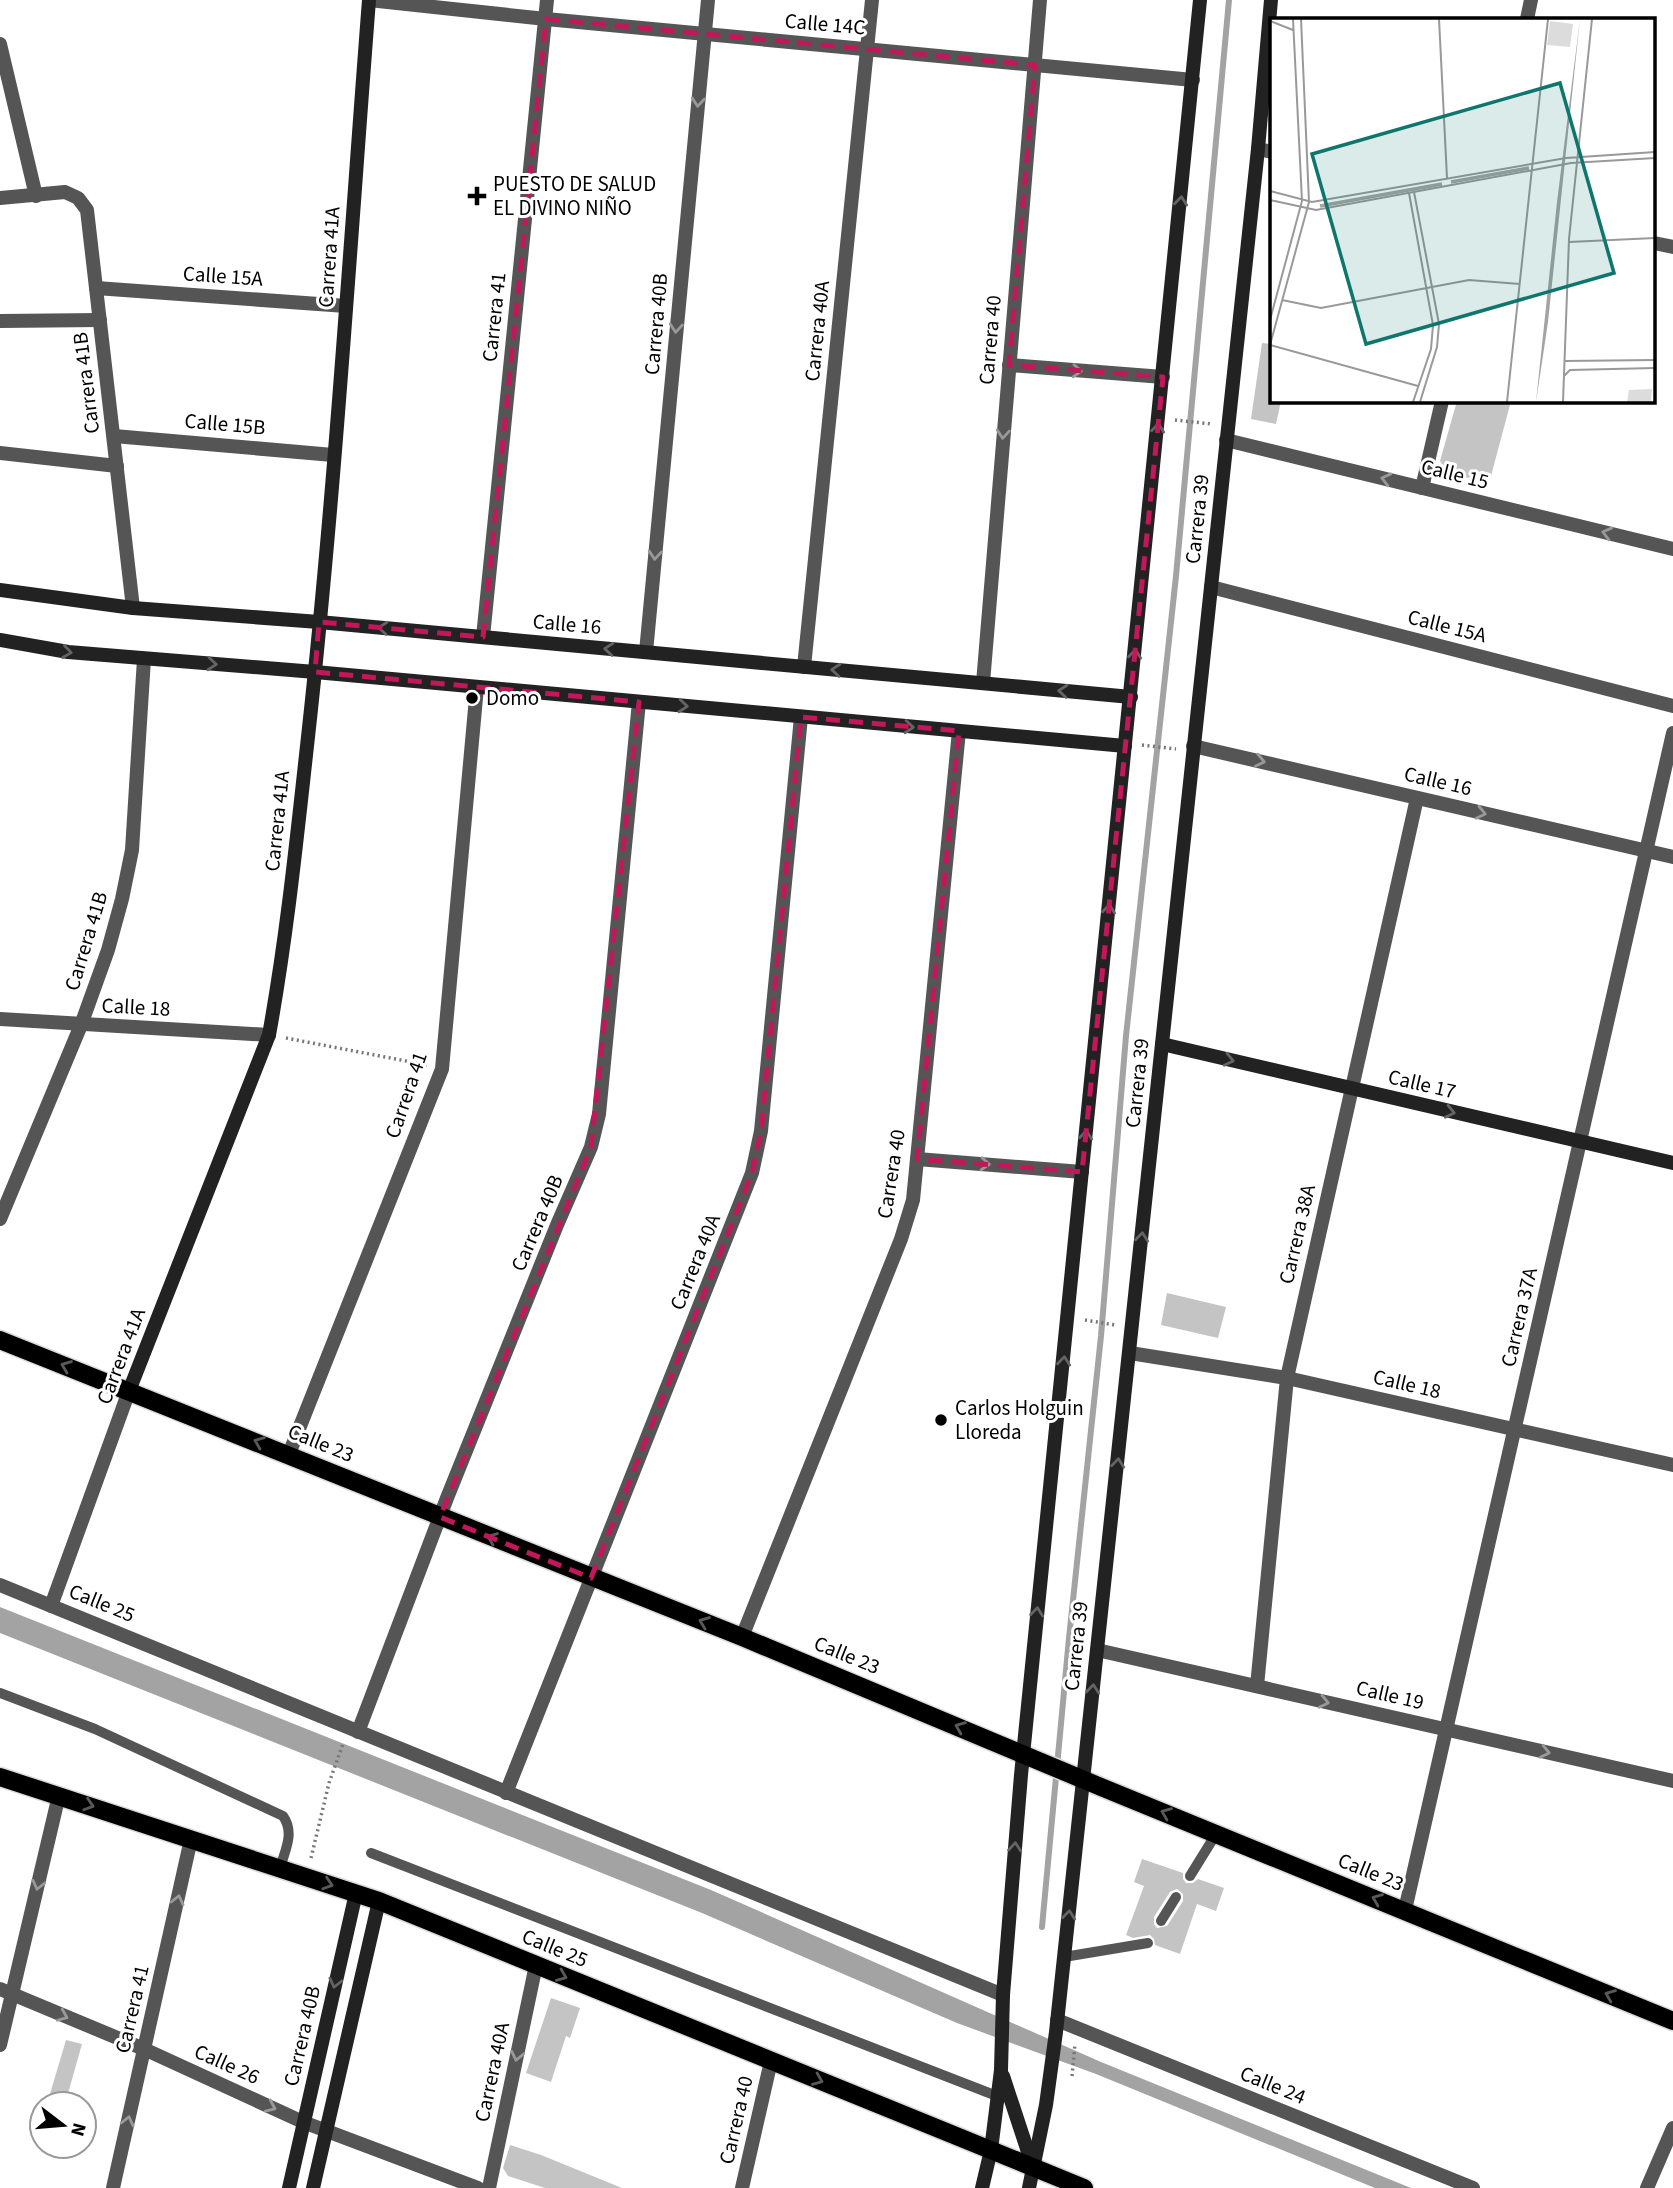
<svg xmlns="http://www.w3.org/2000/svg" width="1673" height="2188" viewBox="0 0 1673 2188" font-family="'Source Sans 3',sans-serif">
<rect width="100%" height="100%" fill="#fff"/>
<polygon fill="#a3a3a3" points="0,1607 711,1890 1101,2062 1411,2188 1375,2188 1096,2074 957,2023 702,1913 0,1633"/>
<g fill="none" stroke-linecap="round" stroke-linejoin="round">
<polyline stroke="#a3a3a3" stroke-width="6" points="1042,1927 1069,1638 1101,1336 1126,1036 1176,576 1229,0"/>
</g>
<g fill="#c4c4c4" fill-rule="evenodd">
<polygon points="1262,343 1272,344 1272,401 1281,401 1276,424 1251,419"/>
<polygon points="1457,401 1511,401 1491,476 1462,478 1448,472 1440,461"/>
<polygon points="1167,1293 1226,1307 1218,1338 1161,1325"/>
<path d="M1142 1859 1183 1873V1879L1186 1883H1193L1198 1879 1224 1888 1216 1911 1197 1904 1180 1954 1155 1945 1154 1939 1150 1935 1133 1938 1126 1935 1144 1886 1134 1882ZM1177 1889 1183 1894V1901L1167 1926 1157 1928 1154 1924V1917L1170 1892Z"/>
<polygon points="551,1998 580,2008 570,2038 566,2036 551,2082 526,2073"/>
<polygon points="66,2040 82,2044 65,2104 47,2104"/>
<polygon points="510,2145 541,2155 622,2188 545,2188 508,2176 503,2168"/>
</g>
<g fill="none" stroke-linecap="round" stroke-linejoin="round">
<g stroke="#dbdbdb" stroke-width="21">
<g id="primary">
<polyline points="0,1340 742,1637 1101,1787 1673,2021"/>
<polyline points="0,1777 379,1901 1084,2188"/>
</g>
</g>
<g stroke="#777" stroke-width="3.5" stroke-dasharray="2 3.5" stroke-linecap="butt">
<polyline points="1175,420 1212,424"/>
<polyline points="1142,745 1176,749"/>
<polyline points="286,1038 427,1065"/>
<polyline points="1085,1320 1115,1325"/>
<polyline points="311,1858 329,1783 343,1744"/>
<polyline points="1072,2076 1075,2044"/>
</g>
<g stroke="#555" stroke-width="10">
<path d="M0 1693 95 1729 283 1816C295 1833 285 1850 280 1868"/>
<polyline points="371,1853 1002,2098"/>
<polyline points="1190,1876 1216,1834"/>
<polyline points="1161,1921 1176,1897"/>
<polyline points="1064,1957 1148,1943"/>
</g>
<g stroke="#555" stroke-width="14">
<polyline points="369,0 546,19 1193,80"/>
<polyline points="1527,19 1531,0"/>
<polyline points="0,44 36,196"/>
<polyline points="1258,149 1272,152"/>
<polyline points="0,198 65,192 78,198 87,210 133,608"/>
<polyline points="1654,243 1673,247"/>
<polyline points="96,288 346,306"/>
<polyline points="0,321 100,320"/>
<polyline points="1009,365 1163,377"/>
<polyline points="114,436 333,455"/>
<polyline points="1226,440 1673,549"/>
<polyline points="0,453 117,466"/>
<polyline points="1422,488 1442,401"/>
<polyline points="1211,587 1673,706"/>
<polyline points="483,637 547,0"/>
<polyline points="646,652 708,0"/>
<polyline points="804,667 872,0"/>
<polyline points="983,683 1040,0"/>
<polyline points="1193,746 1673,857"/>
<polyline points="0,1019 269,1035"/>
<polyline points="917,1159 1082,1172"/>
<polyline points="0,1219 81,1025 108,950 122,899 132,850 144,659"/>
<polyline points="1130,1353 1287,1378 1673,1465"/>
<polyline points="289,1454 442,1069 477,687"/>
<polyline points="0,1585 1003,1995"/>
<polyline points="51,1606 129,1391"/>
<polyline points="742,1637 901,1239 913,1200 959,731"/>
<polyline points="1097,1650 1673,1781"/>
<polyline points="1257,1686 1287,1378 1417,798"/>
<polyline points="358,1732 447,1498 557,1225 591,1147 599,1114 639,702"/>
<polyline points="506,1793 752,1173 761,1131 801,717"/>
<polyline points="1405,1910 1673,733"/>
<polyline points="0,1989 144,2049 303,2122 478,2188"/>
<polyline points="1057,2020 1473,2188"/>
<polyline points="0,2045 59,1795"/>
<polyline points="113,2188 191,1839"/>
<polyline points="489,2188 536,1965"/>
<polyline points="742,2188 771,2061"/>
<polyline points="1647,2188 1673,2128"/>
</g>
<g stroke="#222" stroke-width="14">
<polyline points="0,590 133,608 319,622 1131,697"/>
<polyline points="0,640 68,652 315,672 1125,746"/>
<polyline points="1162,1044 1673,1163"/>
<path d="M129 1391 269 1035C287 936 297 836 308 737 335 492 350 246 369 0"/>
<polyline points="1003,2076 1033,2167"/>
<polyline points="289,2188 356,1893"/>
<polyline points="313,2188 379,1901"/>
<polyline points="982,2188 991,2150 1001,2070 1003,1995 1021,1775 1200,0"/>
<polyline points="1029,2188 1046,2105 1056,2032 1258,149 1271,0"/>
</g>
<use href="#primary" stroke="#000" stroke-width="18"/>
</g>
<defs><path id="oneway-chevron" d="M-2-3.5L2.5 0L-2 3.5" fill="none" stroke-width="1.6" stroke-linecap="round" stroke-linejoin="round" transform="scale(1.75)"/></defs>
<g stroke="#999">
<use href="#oneway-chevron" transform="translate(698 102) rotate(95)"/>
<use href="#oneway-chevron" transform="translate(676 328) rotate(95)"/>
<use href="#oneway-chevron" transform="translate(1077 371) rotate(4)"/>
<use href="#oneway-chevron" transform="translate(1003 434) rotate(95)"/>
<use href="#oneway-chevron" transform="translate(1386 479) rotate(-166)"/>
<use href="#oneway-chevron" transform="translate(1607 533) rotate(-166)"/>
<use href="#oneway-chevron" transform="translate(655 555) rotate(95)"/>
<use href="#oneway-chevron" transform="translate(1260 761) rotate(13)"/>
<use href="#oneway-chevron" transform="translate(1481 813) rotate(13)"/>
<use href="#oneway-chevron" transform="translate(985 1164) rotate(4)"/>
<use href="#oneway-chevron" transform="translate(1324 1702) rotate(13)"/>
<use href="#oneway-chevron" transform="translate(1545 1752) rotate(13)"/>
<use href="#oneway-chevron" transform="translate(38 1885) rotate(103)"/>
<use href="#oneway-chevron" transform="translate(178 1900) rotate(-77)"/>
<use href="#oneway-chevron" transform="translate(63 2016) rotate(23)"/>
<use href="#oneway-chevron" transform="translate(517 2056) rotate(102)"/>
<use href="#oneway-chevron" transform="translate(271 2107) rotate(24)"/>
<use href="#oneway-chevron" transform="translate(128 2121) rotate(-77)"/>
</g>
<g stroke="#646464">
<use href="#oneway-chevron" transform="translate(1181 201) rotate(-84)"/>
<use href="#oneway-chevron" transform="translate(1158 428) rotate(-84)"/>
<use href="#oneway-chevron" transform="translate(383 628) rotate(-175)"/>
<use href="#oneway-chevron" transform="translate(609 649) rotate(-175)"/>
<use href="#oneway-chevron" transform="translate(67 652) rotate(8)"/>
<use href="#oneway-chevron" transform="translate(1135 654) rotate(-84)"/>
<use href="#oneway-chevron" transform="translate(212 664) rotate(5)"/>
<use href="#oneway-chevron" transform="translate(836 670) rotate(-175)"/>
<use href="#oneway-chevron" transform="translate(1063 691) rotate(-175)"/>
<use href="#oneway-chevron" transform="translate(683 706) rotate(5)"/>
<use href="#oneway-chevron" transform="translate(909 727) rotate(5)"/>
<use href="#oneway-chevron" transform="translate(1109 909) rotate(-84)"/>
<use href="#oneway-chevron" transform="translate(1229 1060) rotate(13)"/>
<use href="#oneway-chevron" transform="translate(1450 1112) rotate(13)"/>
<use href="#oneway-chevron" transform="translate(1086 1135) rotate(-84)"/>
<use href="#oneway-chevron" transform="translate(1142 1237) rotate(-84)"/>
<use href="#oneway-chevron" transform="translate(1064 1361) rotate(-84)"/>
<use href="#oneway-chevron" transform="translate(1118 1463) rotate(-84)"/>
<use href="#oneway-chevron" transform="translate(1037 1612) rotate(-84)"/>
<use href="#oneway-chevron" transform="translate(1093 1689) rotate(-84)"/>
<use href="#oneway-chevron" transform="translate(1015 1847) rotate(-85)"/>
<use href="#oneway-chevron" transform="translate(1069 1915) rotate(-84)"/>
<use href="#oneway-chevron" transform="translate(335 1983) rotate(103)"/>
</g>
<g stroke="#595959">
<use href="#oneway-chevron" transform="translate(66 1366) rotate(-159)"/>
<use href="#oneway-chevron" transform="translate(259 1442) rotate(-158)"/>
<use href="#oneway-chevron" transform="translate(492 1538) rotate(-158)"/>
<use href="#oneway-chevron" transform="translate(704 1622) rotate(-159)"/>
<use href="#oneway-chevron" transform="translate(960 1727) rotate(-158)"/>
<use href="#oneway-chevron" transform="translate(89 1805) rotate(18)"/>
<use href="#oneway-chevron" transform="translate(1166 1813) rotate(-158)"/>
<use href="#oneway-chevron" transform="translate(328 1884) rotate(18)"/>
<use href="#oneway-chevron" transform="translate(1377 1899) rotate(-158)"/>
<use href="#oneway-chevron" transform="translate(562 1976) rotate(22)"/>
<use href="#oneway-chevron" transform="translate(1610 1995) rotate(-158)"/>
<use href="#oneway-chevron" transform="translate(818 2080) rotate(22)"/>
</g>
<path fill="none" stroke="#c2185b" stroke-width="5" stroke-dasharray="14 9" stroke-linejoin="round" d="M546 19 1035 65 1009 365 1163 377 1082 1172 917 1159 959 731 801 717 761 1131 752 1173 591 1578 440 1517 591 1147 639 702 315 672 319 622 483 637Z"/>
<g fill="#000" stroke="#fff" stroke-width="2.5">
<path d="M473.5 185.5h7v7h7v7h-7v7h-7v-7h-7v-7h7z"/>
<circle cx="472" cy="698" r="7"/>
<circle cx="941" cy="1420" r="7"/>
</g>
<g text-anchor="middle" stroke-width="6" stroke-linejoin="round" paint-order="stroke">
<g font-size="21" fill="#000" stroke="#fff">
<text transform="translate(825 24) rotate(5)" y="7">Calle 14C</text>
<text transform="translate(329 257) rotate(-86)" y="7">Carrera 41A</text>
<text transform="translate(223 276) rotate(4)" y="7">Calle 15A</text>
<text transform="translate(494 317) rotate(-84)" y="7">Carrera 41</text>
<text transform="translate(656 324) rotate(-85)" y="7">Carrera 40B</text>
<text transform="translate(817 331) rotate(-84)" y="7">Carrera 40A</text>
<text transform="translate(990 340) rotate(-85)" y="7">Carrera 40</text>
<text transform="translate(86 383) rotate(-97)" y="7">Carrera 41B</text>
<text transform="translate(225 424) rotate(5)" y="7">Calle 15B</text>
<text transform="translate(1455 474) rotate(14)" y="7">Calle 15</text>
<text transform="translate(1197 519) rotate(-84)" y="7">Carrera 39</text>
<text transform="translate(567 624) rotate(5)" y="7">Calle 16</text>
<text transform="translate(1447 626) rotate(14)" y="7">Calle 15A</text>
<text transform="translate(1438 781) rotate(13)" y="7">Calle 16</text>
<text transform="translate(277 821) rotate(-84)" y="7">Carrera 41A</text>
<text transform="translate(86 941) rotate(-73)" y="7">Carrera 41B</text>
<text transform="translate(136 1007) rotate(3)" y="7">Calle 18</text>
<text transform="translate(1137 1083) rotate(-84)" y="7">Carrera 39</text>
<text transform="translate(1422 1084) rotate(13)" y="7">Calle 17</text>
<text transform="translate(406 1095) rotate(-71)" y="7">Carrera 41</text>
<text transform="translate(891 1174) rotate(-81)" y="7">Carrera 40</text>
<text transform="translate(537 1223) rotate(-67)" y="7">Carrera 40B</text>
<text transform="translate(1297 1234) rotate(-77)" y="7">Carrera 38A</text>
<text transform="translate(695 1262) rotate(-68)" y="7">Carrera 40A</text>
<text transform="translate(1519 1317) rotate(-77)" y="7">Carrera 37A</text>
<text transform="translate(121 1356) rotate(-69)" y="7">Carrera 41A</text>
<text transform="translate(1407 1384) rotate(13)" y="7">Calle 18</text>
<text transform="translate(321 1443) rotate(22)" y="7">Calle 23</text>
<text transform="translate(102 1603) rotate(22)" y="7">Calle 25</text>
<text transform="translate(1076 1646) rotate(-84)" y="7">Carrera 39</text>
<text transform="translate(847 1655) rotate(22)" y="7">Calle 23</text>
<text transform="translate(1390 1695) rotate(13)" y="7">Calle 19</text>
<text transform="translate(1371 1872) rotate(22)" y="7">Calle 23</text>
<text transform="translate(555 1948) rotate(22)" y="7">Calle 25</text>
<text transform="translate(132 2009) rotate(-77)" y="7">Carrera 41</text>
<text transform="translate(302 2036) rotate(-77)" y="7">Carrera 40B</text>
<text transform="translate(227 2064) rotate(24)" y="7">Calle 26</text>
<text transform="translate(492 2072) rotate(-78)" y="7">Carrera 40A</text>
<text transform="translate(1273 2085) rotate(22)" y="7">Calle 24</text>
<text transform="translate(736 2120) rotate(-77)" y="7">Carrera 40</text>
</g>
<g font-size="21" fill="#000" stroke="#fff" text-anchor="start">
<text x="493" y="191">PUESTO DE SALUD<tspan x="493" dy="24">EL DIVINO NIÑO</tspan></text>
<text x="486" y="705">Domo</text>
<text x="955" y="1415">Carlos Holguin<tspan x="955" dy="24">Lloreda</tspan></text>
</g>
</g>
<g transform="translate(1270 18)">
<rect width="385" height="385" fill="#fff"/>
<path d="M280 3 303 6 300 29 277 27ZM382 371 381 384H357L359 372Z" fill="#dcdcdc"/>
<path d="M310 1 278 304 266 384 287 184Z" fill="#a3a3a3"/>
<path fill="none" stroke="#a3a3a3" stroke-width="3.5" d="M181 164 259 150M50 188 172 166"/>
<path fill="none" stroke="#999" stroke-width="2" d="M31 1 39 184 0 327 148 368M169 1 177 160M0 3 23 12M0 173 42 184 296 140 385 134M144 174 169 306 167 329 150 384M139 175 163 307 161 331 143 384M0 182 46 192 301 145 385 140M299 224 385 220M12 282 51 290 199 262 250 266M0 302 32 183 23 1M295 343 385 342M294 358 300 352 385 350M237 384 278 1M293 384 299 221 322 1"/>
<path fill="#0f766e" fill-opacity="0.15" stroke="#0f766e" stroke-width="3.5" d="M290 65 344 255 96 326 42 136Z"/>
<rect width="385" height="385" fill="none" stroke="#000" stroke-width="3.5"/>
</g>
<g transform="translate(63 2125) rotate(106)"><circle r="33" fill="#ffffff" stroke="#999999" stroke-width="2"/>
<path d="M0-5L12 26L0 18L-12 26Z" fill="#000000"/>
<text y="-10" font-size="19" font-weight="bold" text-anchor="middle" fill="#000000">N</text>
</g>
</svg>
